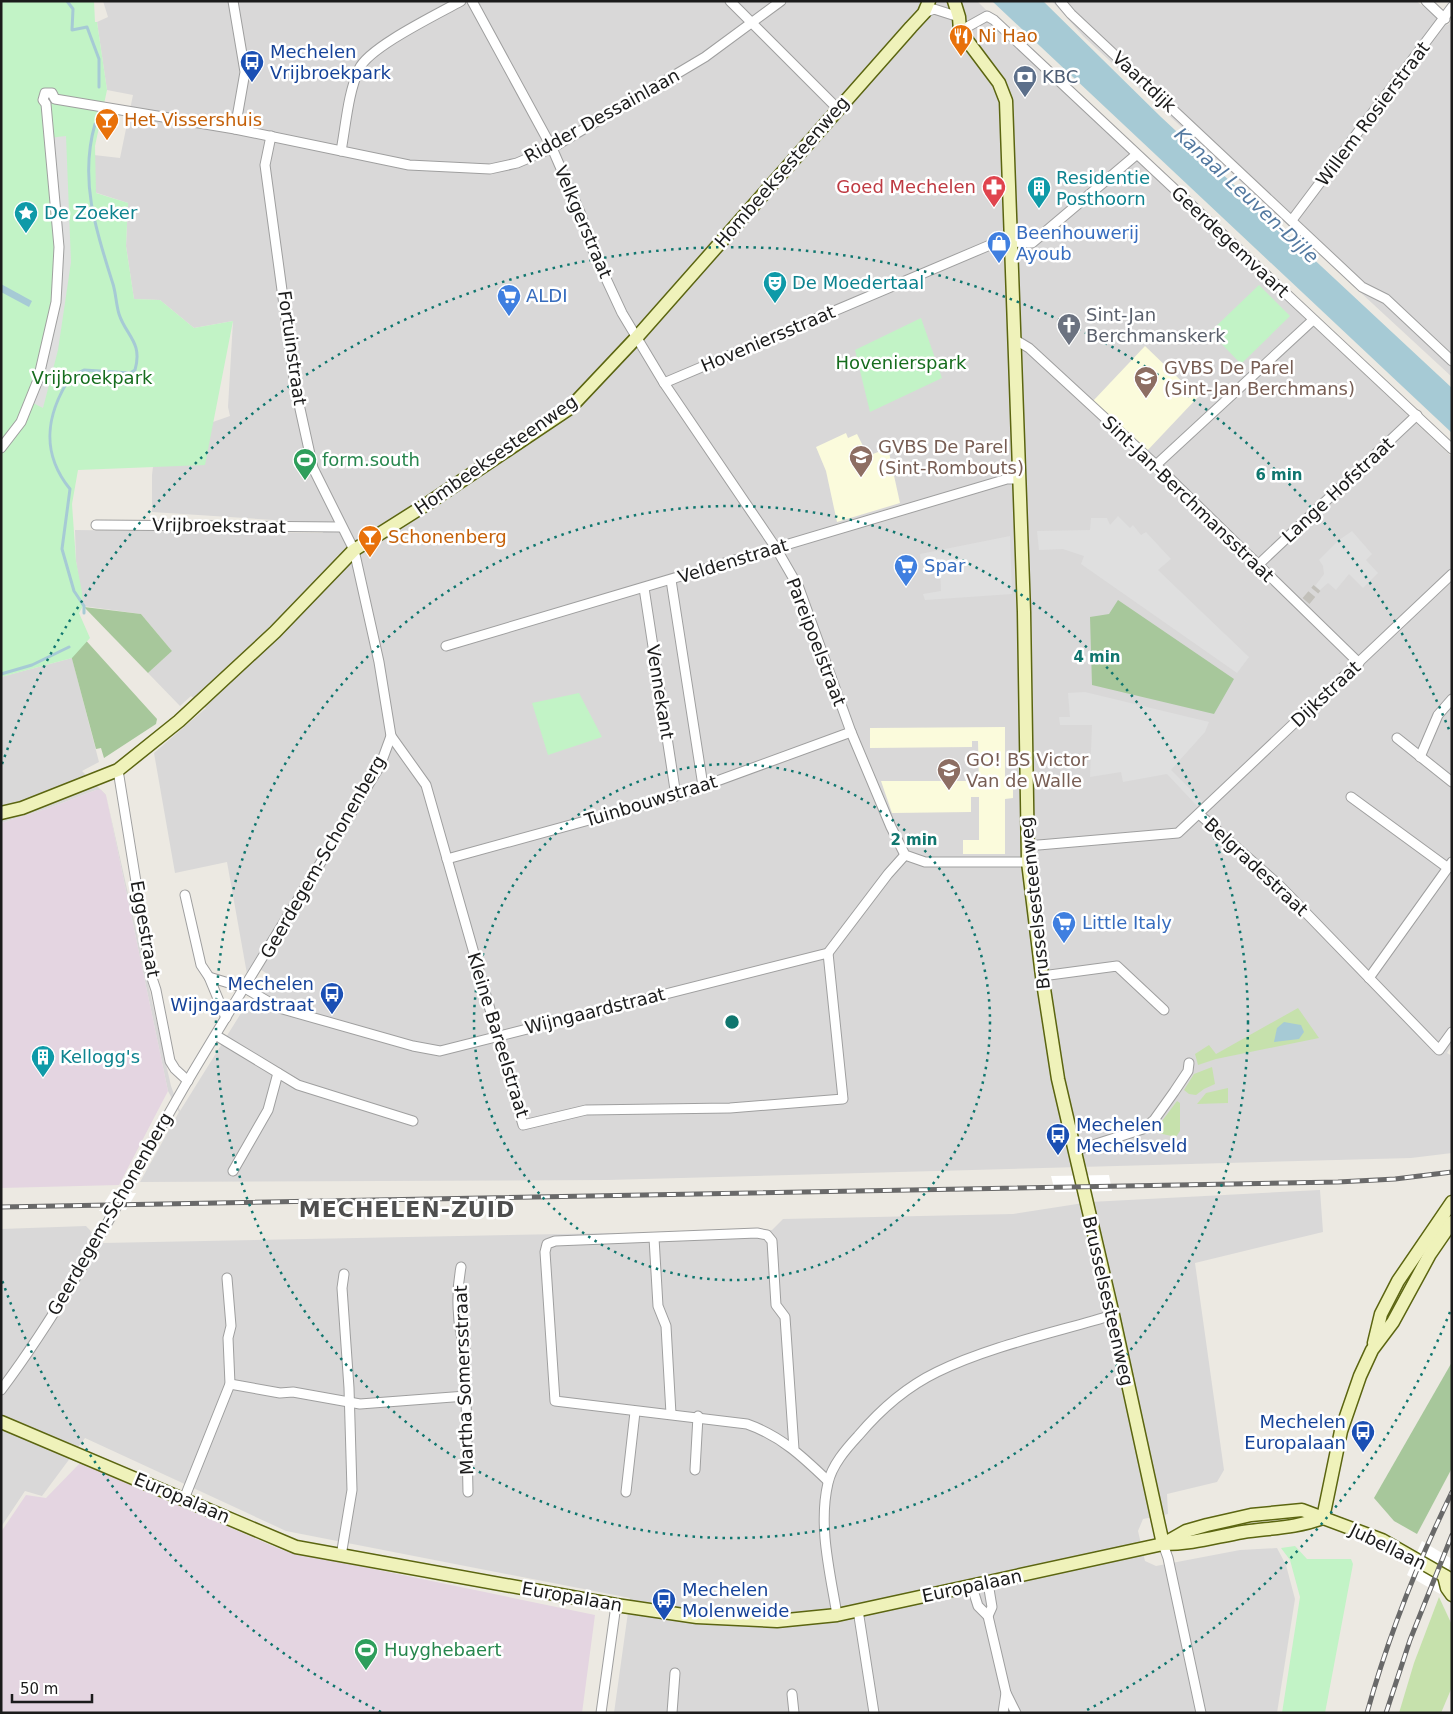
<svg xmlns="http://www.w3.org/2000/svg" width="1453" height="1714" viewBox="0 0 1453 1714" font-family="'DejaVu Sans',sans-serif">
<rect width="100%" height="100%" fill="#ece9e2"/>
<g fill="#d9d8d8">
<polygon points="103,1 977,1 1187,207 1452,457 1452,1045 1447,1053 1452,1056 1452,1153 1411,1158 607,1180 140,1182 179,1112 168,1091 106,795 96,790 49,808 1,823 1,677 72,658 99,762 82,771 106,795 171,1086 180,1111 248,1002 253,1000 263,985 263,979 266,973 253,965 247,974 227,862 175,873 154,753 206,708 191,696 180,706 148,673 172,651 141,614 83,606 76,561 75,530 323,533 320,523 152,512 152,475 156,442 230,416 228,407 233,321 194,328 160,300 134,299 126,246 128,203 94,192 94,155 120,158 133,95 107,90 97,22 108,17"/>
<polygon points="1052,1 1416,1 1448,25 1452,20 1452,377 1083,36"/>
<polygon points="1320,1190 1323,1232 1195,1263 1224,1470 1217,1482 1167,1494 1168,1514 1143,1519 1138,1531 1145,1561 1156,1566 1240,1550 1277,1548 1286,1565 1295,1599 1277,1713 614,1713 630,1598 286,1531 85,1438 42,1496 25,1491 1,1527 1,1229 86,1226 102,1243 772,1230 783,1219 1013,1214 1090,1202"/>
</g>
<g fill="#e4d5e1">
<polygon points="96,790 101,790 106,795 168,1091 119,1185 1,1188 1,823 49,808"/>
<polygon points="80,1463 282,1550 595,1615 582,1713 1,1713 1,1532 26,1495 46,1498"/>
</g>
<g fill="#fbfbdc">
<polygon points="1145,346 1198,397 1146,452 1093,401"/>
<polygon points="846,433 848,438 857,434 868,456 888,448 900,503 837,522 826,471 816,447"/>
<polygon points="1005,727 1005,781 1013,781 1013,798 1005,799 1005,854 963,854 963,840 979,840 979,797 971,797 971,812 892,813 881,781 969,781 969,785 979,785 978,741 972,741 972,747 870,748 870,728"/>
</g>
<g fill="#c6e1ac">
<polygon points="1298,1008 1319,1038 1216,1059 1198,1065 1195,1054 1209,1045 1216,1054"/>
<polygon points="1212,1067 1215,1084 1204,1089 1196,1095 1189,1094 1184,1090 1194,1074"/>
<polygon points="1228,1088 1228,1103 1197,1104 1206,1093"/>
<polygon points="1177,1101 1180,1103 1180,1131 1176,1137 1158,1133 1156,1129"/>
<polygon points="1439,1597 1452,1625 1452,1687 1441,1713 1399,1713 1414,1663"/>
</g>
<g fill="#a7c79b">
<polygon points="1118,600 1234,679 1214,714 1092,685 1090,617 1109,614"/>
<polygon points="84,607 141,614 172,651 148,673"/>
<polygon points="63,625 81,635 157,719 156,724 104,758 101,748 96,749"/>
<polygon points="1452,1362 1452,1468 1417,1534 1394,1521 1374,1498"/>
</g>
<g fill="#c2f3c6">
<polygon points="1,1 94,1 95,22 97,22 107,90 95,146 96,193 128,203 126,246 134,299 160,300 194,328 233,321 205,465 78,470 72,504 76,561 82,592 83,606 79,613 90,638 72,658 1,677"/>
<polygon points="1259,285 1290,316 1241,364 1210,332"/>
<polygon points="921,318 942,378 870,412 855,350"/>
<polygon points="579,693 602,737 548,755 532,703"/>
<polygon points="1295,1546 1307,1559 1351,1559 1353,1564 1325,1713 1282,1713 1300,1597 1290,1560 1281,1548"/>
</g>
<g fill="#dfdfdf">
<polygon points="66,136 71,262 58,350 43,408 29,401 59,273 49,138"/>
<polygon points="1118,516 1130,528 1133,525 1141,535 1146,532 1171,559 1158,570 1249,657 1237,673 1081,564 1084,556 1063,549 1039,550 1037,531 1090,530 1091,518 1107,518 1110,525"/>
<polygon points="1352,531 1372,554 1366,560 1378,573 1363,588 1349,574 1336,590 1328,583 1320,590 1315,586 1324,574 1323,566 1319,560 1339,540"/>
<polygon points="1010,536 1012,594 925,600 923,594 941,591 940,562 921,563 920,554"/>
<polygon points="1085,692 1209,722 1205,732 1171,770 1203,802 1197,806 1167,774 1123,782 1121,772 1090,777 1092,725 1060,725 1059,717 1070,717 1068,693"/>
</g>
<g fill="#a6cad5">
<polygon points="992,1 1043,1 1161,117 1452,388 1452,433"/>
<polygon points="1,284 32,301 29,307 1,292"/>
<polygon points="1284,1022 1301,1025 1304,1032 1299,1039 1274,1042 1277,1028"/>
</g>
<g fill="#fff">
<polygon points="1109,1175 1112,1191 1055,1192 1051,1176"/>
<polygon points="136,1193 126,1210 99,1211 110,1194"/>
<polygon points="1422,1541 1452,1559 1440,1594 1407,1575"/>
</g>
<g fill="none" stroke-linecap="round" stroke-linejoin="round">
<g stroke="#a6cad5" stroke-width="3">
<polyline points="67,1 73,9 72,30 87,27 99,59 99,87"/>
<path d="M84 613V606L74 591 62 549 70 489C40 452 46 414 71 376L84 370 130 373 135 370C143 342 126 336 119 314 116 304 116 294 113 284 96 231 79 180 95 124"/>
<polyline points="1,674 32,665 69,647"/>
</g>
<polyline stroke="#c2c0ba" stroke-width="9" stroke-dasharray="9 4.5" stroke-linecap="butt" points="1306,601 1317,588"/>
<g stroke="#9f9f9f" stroke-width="11">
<g id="street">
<polyline points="233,1 245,72 235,129"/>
<polyline points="472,1 552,148 582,217 589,242 622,313 664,383 776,548 799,588 851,732 891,827 905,855 925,862 1028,862"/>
<polyline points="730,1 838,109"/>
<polyline points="1060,1 1071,14 1362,287 1386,299 1452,361"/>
<polyline points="1426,1 1445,19"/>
<polyline points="924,13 934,9 959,17"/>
<polyline points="960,31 987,16 994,20 1452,449"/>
<path d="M341 151C346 124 348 93 359 69 369 47 438 14 461 1"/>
<polyline points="1292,220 1452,7"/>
<polyline points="1014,339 1029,348 1156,465 1359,663"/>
<polyline points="664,383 990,245 1012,242 1032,243 1136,155"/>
<polyline points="1,448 21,422 38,380 56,302 59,247 46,104 43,100 45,93 52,93 55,99 235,129 409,165 490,169 517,163 552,148 705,57 781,1"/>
<polyline points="1156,465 1313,320"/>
<polyline points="96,525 341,527"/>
<polyline points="1258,565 1417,415"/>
<polyline points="671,580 703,786"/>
<polyline points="644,588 676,796"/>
<polyline points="446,646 1007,479 1019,479"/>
<polyline points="391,736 426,785 523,1125 586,1110 730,1108 843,1099 828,953"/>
<polyline points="1397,738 1452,782"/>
<polyline points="1420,757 1438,715 1452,699"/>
<polyline points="118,770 151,975 156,990 170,1061 175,1069 188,1081"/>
<polyline points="1351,797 1448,868"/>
<polyline points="1199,814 1279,885 1439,1050 1452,1032"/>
<polyline points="1027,846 1178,833 1452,574"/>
<polyline points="447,859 676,796 851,732"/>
<polyline points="185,895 201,965 209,977 226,1018"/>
<polyline points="1042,976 1117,966 1164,1010"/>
<polyline points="209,977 245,988 279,1008 413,1046 440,1051 828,953 888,874 905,855"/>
<polyline points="1369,978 1452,862"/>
<polyline points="217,1036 298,1085 413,1121"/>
<polyline points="1074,1151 1143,1129 1154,1120 1174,1092 1188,1071 1189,1063"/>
<polyline points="233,1171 268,1110 278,1073"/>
<polyline points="654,1238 658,1306 666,1326 671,1414"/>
<path d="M461 1267C456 1292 457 1326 465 1349L468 1492"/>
<polyline points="230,1384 280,1393 293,1392 360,1404 466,1396"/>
<path d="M1 1390C73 1294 127 1185 187 1082 250 976 316 871 380 766L391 736 379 662 354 550 313 468 295 386 265 165 271 136"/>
<path d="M794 1449 785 1317 776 1305 772 1241 767 1235 757 1233 555 1241 547 1244 545 1252 555 1401 747 1424C781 1436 803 1457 828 1481"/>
<polyline points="695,1470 698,1416"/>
<polyline points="626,1492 635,1412"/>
<polyline points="184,1499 230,1384 228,1338 231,1326 227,1278"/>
<polyline points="1163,1544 1168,1558 1201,1713"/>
<polyline points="341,1556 352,1490 349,1388 342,1288 344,1274"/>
<polyline points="972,1587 978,1606 988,1616 1006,1693 1016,1713"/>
<polyline points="858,1610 874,1713"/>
<path d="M837 1615C830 1572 818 1526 828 1483 832 1465 846 1449 858 1436 880 1410 906 1387 937 1372 990 1346 1057 1332 1113 1315"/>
<polyline points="988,1616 992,1607 988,1583"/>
<polyline points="792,1694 794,1713"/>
<polyline points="601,1713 616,1605"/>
<polyline points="672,1713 675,1673"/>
<polyline points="1003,1713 1006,1693"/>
</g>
</g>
<g stroke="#5b6510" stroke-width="15">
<g id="secondary">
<polyline points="954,1 959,17 960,31 999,83 1006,101 1024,612 1028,862 1042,976 1058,1079 1113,1315 1163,1544"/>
<polyline points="1,813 22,808 118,770 179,721 275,632 354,550 430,502 570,408 637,337 911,27 924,13 929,1"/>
<polyline points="1374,1343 1381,1314 1398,1281 1452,1202"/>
<path d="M1 1422 296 1547 616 1605 697 1617 777 1621 837 1615 1163 1544C1193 1544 1214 1537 1243 1532 1271 1528 1296 1528 1323 1518"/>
<polyline points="1323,1518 1341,1431 1360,1376 1372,1350 1393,1322 1430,1254 1452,1222"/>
<polyline points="1165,1543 1186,1531 1207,1525 1251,1515 1302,1510 1382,1540 1452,1580"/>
<polyline points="1444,1576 1447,1588 1452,1595"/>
</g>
</g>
<use href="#street" stroke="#fff" stroke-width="9"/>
<use href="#secondary" stroke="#eff2ba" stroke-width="12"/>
<g stroke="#696969" stroke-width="5">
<g id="rail">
<polyline points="1,1207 1338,1182 1395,1179 1452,1172"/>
<path d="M1367 1713C1388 1637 1417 1564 1452 1492"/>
<polyline points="1386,1713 1410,1640 1452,1535"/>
</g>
</g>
<use href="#rail" stroke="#fff" stroke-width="3" stroke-dasharray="9" stroke-linecap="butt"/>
</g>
<g fill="none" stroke="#0f766e" stroke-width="2.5" stroke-dasharray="2.5 5">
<circle cx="732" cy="1022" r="258"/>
<circle cx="732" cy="1022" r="516"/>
<path d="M1450 1312A774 774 0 0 1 1083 1712M381 1712A774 774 0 0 1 2 1280M2 764A774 774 0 0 1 1450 732"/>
</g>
<defs>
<g id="restaurant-pin" transform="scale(1.25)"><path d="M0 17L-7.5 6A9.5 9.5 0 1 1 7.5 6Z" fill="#e8710a" stroke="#fff"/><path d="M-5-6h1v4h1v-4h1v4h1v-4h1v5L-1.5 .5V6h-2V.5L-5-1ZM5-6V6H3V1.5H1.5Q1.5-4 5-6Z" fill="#fff"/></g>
<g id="bus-pin" transform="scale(1.25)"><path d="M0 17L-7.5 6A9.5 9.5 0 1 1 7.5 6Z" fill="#1a4fb4" stroke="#fff"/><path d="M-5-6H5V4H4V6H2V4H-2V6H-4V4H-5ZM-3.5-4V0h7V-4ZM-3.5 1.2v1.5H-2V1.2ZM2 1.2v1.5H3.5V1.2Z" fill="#fff"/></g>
<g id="bank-pin" transform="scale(1.25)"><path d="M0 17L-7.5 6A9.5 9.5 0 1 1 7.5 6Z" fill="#5c6f8a" stroke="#fff"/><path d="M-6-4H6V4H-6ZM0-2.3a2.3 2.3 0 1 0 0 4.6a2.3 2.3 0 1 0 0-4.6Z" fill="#fff"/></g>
<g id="bar-pin" transform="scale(1.25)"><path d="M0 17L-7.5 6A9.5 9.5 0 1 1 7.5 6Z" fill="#e8710a" stroke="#fff"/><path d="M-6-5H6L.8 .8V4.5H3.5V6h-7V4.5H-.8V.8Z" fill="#fff"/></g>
<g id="pharmacy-pin" transform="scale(1.25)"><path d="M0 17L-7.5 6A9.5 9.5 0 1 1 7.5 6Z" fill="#e0444e" stroke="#fff"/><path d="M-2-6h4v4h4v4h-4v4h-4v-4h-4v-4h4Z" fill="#fff"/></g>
<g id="building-pin" transform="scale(1.25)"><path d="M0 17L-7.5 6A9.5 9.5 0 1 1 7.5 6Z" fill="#0f9aa8" stroke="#fff"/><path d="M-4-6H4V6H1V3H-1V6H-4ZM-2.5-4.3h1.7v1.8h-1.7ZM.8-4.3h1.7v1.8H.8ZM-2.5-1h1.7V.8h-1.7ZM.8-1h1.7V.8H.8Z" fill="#fff"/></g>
<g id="sight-pin" transform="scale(1.25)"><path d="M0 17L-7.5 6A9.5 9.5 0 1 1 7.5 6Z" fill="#0f9aa8" stroke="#fff"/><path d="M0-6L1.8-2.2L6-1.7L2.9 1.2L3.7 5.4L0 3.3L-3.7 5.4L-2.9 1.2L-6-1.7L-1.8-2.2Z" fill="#fff"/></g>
<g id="shop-pin" transform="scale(1.25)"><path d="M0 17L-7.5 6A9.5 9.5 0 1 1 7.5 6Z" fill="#3f7fe0" stroke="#fff"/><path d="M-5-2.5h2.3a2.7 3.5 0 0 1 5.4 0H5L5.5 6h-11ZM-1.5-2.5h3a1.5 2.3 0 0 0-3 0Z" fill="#fff"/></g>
<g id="theatre-pin" transform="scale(1.25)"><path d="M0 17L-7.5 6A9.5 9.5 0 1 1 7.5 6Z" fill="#0f9aa8" stroke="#fff"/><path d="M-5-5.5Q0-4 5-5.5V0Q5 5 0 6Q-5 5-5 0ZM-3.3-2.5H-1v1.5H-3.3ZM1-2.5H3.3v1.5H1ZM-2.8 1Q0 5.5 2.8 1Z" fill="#fff"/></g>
<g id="supermarket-pin" transform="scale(1.25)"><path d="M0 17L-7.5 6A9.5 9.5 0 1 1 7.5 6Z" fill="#3f7fe0" stroke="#fff"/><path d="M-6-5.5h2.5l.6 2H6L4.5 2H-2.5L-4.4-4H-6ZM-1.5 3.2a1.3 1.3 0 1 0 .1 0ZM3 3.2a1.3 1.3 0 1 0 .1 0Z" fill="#fff"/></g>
<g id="church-pin" transform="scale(1.25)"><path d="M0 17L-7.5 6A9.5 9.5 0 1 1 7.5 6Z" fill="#6b7280" stroke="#fff"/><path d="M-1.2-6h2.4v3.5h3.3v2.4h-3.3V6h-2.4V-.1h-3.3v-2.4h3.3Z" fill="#fff"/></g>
<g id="school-pin" transform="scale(1.25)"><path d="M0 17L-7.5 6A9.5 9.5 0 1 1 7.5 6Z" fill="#8d6e63" stroke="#fff"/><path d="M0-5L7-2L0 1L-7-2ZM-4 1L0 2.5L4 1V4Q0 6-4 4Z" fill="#fff"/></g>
<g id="stadium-pin" transform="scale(1.25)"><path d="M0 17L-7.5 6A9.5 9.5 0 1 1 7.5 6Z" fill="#2e9e5b" stroke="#fff"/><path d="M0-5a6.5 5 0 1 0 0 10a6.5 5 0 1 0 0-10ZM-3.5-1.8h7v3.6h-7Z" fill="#fff"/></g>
</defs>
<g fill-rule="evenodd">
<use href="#restaurant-pin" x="961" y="36"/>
<use href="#bus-pin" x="252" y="62"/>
<use href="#bank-pin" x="1025" y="77"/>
<use href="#bar-pin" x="107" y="120"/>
<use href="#pharmacy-pin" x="994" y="187"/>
<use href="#building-pin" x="1039" y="188"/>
<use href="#sight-pin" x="26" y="213"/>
<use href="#shop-pin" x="999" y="243"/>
<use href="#theatre-pin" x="775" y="283"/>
<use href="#supermarket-pin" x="509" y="296"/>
<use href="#church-pin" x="1069" y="325"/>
<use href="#school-pin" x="1146" y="378"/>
<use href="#school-pin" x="861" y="457"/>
<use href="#stadium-pin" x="305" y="460"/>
<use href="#bar-pin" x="370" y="537"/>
<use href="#supermarket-pin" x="906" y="566"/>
<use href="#school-pin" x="949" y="770"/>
<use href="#supermarket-pin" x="1064" y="923"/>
<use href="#bus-pin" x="332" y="994"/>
<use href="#building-pin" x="43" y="1057"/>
<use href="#bus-pin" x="1058" y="1135"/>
<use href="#bus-pin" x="1363" y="1432"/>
<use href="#bus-pin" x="664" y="1600"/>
<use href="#stadium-pin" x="366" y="1650"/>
</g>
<g text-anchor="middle" stroke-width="5" stroke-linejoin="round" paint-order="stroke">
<g font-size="18" fill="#c56008" stroke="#fff" text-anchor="start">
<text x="978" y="42">Ni Hao</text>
<text x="124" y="126">Het Vissershuis</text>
<text x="388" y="543">Schonenberg</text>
</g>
<g font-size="18" fill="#164399" stroke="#fff" text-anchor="start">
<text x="270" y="58">Mechelen<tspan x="270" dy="21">Vrijbroekpark</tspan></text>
<text x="314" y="990" text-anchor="end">Mechelen<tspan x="314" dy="21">Wijngaardstraat</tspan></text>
<text x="1076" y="1131">Mechelen<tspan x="1076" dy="21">Mechelsveld</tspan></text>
<text x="1346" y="1428" text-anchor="end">Mechelen<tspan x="1346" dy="21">Europalaan</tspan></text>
<text x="682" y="1596">Mechelen<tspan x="682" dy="21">Molenweide</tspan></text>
</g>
<g font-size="18" fill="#4e5e75" stroke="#fff" text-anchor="start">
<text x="1042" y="83">KBC</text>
</g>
<g font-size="18" fill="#1b1b1b" stroke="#fff">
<text transform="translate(1144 82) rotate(43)" y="6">Vaartdijk</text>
<text transform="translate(1373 114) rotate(-53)" y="6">Willem Rosierstraat</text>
<text transform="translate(602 116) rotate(-29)" y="6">Ridder Dessainlaan</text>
<text transform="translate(782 172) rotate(-49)" y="6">Hombeeksesteenweg</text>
<text transform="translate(583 222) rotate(67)" y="6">Velkgerstraat</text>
<text transform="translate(1230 242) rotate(43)" y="6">Geerdegemvaart</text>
<text transform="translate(768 339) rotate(-23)" y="6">Hoveniersstraat</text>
<text transform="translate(292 348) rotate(82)" y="6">Fortuinstraat</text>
<text transform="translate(496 455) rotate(-35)" y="6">Hombeeksesteenweg</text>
<text transform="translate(1338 490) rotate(-43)" y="6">Lange Hofstraat</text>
<text transform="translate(1188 499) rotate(44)" y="6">Sint-Jan-Berchmansstraat</text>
<text transform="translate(219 526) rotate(1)" y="6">Vrijbroekstraat</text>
<text transform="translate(733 561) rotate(-17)" y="6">Veldenstraat</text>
<text transform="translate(816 642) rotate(69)" y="6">Pareipoelstraat</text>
<text transform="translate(660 692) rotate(81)" y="6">Vennekant</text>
<text transform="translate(1326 694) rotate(-43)" y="6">Dijkstraat</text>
<text transform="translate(651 801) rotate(-17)" y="6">Tuinbouwstraat</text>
<text transform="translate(323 857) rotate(-60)" y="6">Geerdegem-Schonenberg</text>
<text transform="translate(1256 867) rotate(43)" y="6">Belgradestraat</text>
<text transform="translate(1035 903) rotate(-96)" y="6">Brusselsesteenweg</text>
<text transform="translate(145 929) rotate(80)" y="6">Eggestraat</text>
<text transform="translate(595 1011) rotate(-14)" y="6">Wijngaardstraat</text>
<text transform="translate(498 1035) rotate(73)" y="6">Kleine Bareelstraat</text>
<text transform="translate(110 1214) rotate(-60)" y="6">Geerdegem-Schonenberg</text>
<text transform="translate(1108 1301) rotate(77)" y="6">Brusselsesteenweg</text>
<text transform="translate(464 1380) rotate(-92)" y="6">Martha Somersstraat</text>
<text transform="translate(182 1498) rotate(23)" y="6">Europalaan</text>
<text transform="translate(1388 1547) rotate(26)" y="6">Jubellaan</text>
<text transform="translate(972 1586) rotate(-12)" y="6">Europalaan</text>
<text transform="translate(572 1597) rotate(10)" y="6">Europalaan</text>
</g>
<g font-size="18" fill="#0d838f" stroke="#fff" text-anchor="start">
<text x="1056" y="184">Residentie<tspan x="1056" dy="21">Posthoorn</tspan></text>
<text x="44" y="219">De Zoeker</text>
<text x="792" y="289">De Moedertaal</text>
<text x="60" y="1063">Kellogg's</text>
</g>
<g font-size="18" fill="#be3a42" stroke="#fff" text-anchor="end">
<text x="976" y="193">Goed Mechelen</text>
</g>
<g font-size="18" fill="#366cbe" stroke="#fff" text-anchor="start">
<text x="1016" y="239">Beenhouwerij<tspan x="1016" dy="21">Ayoub</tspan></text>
<text x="526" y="302">ALDI</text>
<text x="924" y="572">Spar</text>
<text x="1082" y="929">Little Italy</text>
</g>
<g font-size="18" fill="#5b616d" stroke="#fff" text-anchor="start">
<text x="1086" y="321">Sint-Jan<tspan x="1086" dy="21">Berchmanskerk</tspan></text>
</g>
<g font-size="18" fill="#166d1e" stroke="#fff">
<text x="901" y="369">Hovenierspark</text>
<text x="92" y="384">Vrijbroekpark</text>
</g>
<g font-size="18" fill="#785e54" stroke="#fff" text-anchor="start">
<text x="1164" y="374">GVBS De Parel<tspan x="1164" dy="21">(Sint-Jan Berchmans)</tspan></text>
<text x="878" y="453">GVBS De Parel<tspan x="878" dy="21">(Sint-Rombouts)</tspan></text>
<text x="966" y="766">GO! BS Victor<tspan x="966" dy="21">Van de Walle</tspan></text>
</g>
<g font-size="18" fill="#27864d" stroke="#fff" text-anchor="start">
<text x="322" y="466">form.south</text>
<text x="384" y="1656">Huyghebaert</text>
</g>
<g font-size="19" font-style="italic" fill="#5379a0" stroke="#fff">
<text transform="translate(1247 195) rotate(43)" y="7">Kanaal Leuven-Dijle</text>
</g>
<g font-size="22" font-weight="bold" letter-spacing="1" fill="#4e4e4e" stroke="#fff">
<text x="407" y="1217">MECHELEN-ZUID</text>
</g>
</g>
<circle cx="732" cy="1022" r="8" fill="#0f766e" stroke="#fff" stroke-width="2.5"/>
<g font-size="15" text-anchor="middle" font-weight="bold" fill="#0f766e" stroke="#fff" stroke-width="5" stroke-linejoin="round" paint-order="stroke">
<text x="1279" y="480">6 min</text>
<text x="1097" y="662">4 min</text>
<text x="914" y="845">2 min</text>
</g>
<rect width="1453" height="1714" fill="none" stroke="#1b1b1b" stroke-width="5"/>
<path d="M12 1694v8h80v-8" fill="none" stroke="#1b1b1b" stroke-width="2.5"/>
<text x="20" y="1694" font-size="15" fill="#1b1b1b" stroke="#ffffff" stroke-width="4" paint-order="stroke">50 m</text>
</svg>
